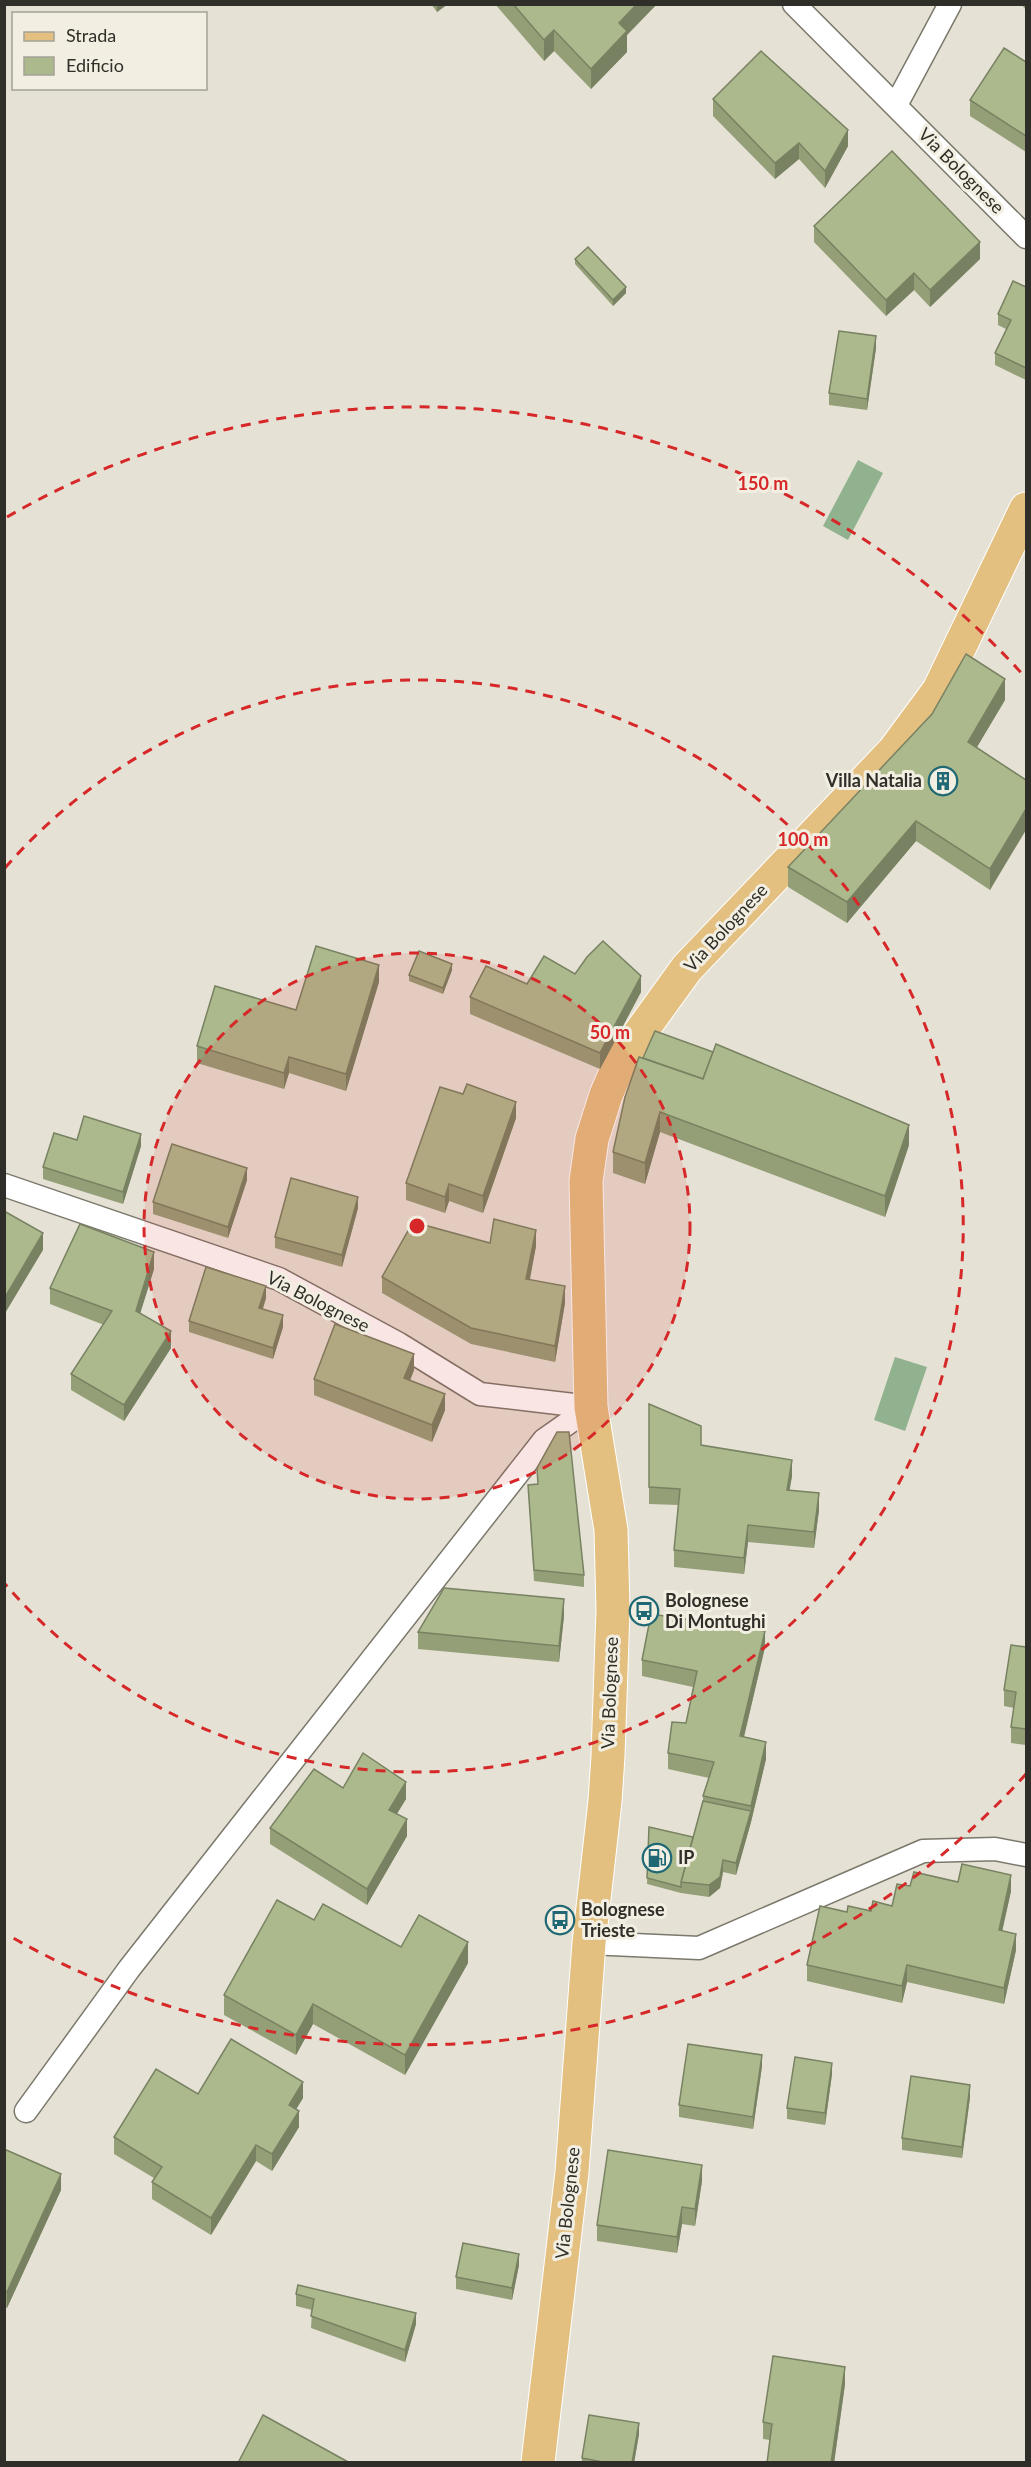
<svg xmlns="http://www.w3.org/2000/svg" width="1031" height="2467" viewBox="0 0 1031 2467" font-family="Lato,sans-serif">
<rect width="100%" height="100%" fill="#e5e2d5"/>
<g fill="#90b28e">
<polygon points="858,460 883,473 848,540 823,526"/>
<polygon points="895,1357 927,1367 905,1431 874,1420"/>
</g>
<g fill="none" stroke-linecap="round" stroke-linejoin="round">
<g stroke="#7b786c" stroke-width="25">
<g id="service">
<polyline points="794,4 1026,237"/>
<polyline points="896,105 950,4"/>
<polyline points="4,1185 279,1279 399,1344 480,1394 591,1407"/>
<polyline points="589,1943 699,1948 923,1851 995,1849 1026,1855"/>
<polyline points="26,2111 129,1969 544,1440 591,1407"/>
</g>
</g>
<g stroke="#fff" stroke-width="35">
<polyline id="primary" points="538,2462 572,2172 589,1943 605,1801 608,1756 613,1610 611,1530 591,1407 586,1181 592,1139 606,1095 622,1058 687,968 894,751 939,690 1026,509"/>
</g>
<use href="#service" stroke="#fff" stroke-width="22"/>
<use href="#primary" stroke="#e3bf80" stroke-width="33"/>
</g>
<g fill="#949f78">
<polygon points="431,4 448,4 437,12"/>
<polygon points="495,4 657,4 627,35 627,52 591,89 554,51 544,61"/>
<polygon points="1021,4 1026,4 1026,10"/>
<polygon points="1026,62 1026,152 970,116 970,100"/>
<polygon points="713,99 848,146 825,188 799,159 775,179 713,116"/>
<polygon points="814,226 980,259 930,307 914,290 886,316 814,242"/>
<polygon points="575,259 626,293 613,306 575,264"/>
<polygon points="1026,287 1026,380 995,365 995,353 1006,329 998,325 998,314"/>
<polygon points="876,348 867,410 829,405 829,393"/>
<polygon points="1005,700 977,747 1026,780 990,890 916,841 847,923 788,887 788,867"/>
<polygon points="452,970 443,994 409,981 409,975"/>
<polygon points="575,974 641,992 600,1069 470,1014 470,997 527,984"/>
<polygon points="379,982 346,1091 289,1073 284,1089 197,1063 197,1046 296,1010"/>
<polygon points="625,1097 909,1145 885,1217 660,1132 645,1184 613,1173 613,1152"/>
<polygon points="516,1118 483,1213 449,1201 445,1213 406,1200 406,1183"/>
<polygon points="141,1146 123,1204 43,1179 43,1167"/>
<polygon points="247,1180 228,1238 153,1214 153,1202"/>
<polygon points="358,1208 342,1267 275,1248 275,1237"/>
<polygon points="490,1243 536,1246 530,1280 565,1303 555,1362 471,1344 382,1293 382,1277"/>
<polygon points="154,1269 140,1313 171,1348 124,1421 71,1390 71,1374 104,1325 50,1304 50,1288"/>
<polygon points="266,1298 263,1309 283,1327 273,1359 189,1332 189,1321"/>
<polygon points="414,1370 410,1381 445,1410 432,1442 314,1395 314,1379"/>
<polygon points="649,1404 701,1445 792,1476 789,1490 819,1510 814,1548 748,1542 744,1574 674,1567 674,1550 678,1505 649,1504"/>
<polygon points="537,1484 584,1575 584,1587 534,1581 528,1485"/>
<polygon points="564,1616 559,1662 418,1649 418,1632"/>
<polygon points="765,1647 744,1737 766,1759 751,1822 736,1875 723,1872 720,1888 709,1897 681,1893 647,1884 649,1827 693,1837 703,1801 703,1796 709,1778 668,1769 668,1753 686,1723 693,1687 642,1676 642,1660"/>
<polygon points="1026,1647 1026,1745 1011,1743 1011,1727 1014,1708 1004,1706 1004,1690"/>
<polygon points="343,1788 406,1799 397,1814 407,1836 367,1905 270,1844 270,1828"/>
<polygon points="958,1882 1011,1891 1002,1930 1016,1950 1004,2004 907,1982 902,2003 807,1981 807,1965 847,1912 871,1911 892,1906 910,1886"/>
<polygon points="314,1920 401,1947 468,1963 405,2075 313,2024 296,2055 224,2015 224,1995"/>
<polygon points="762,2066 753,2129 679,2117 679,2105"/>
<polygon points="832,2074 825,2125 787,2119 787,2108"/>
<polygon points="198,2094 303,2098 296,2109 299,2127 272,2171 256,2161 211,2235 152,2199 152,2182 154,2178 114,2154 114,2137"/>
<polygon points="970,2097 962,2158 902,2150 902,2138"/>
<polygon points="4,2149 61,2190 7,2308 4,2307"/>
<polygon points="702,2181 695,2226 682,2224 677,2253 597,2241 597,2225"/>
<polygon points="519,2265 512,2300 456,2289 456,2277"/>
<polygon points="296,2294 416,2324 405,2362 311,2328 312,2310 296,2306"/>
<polygon points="845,2384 834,2463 767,2463 770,2440 763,2439 763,2422"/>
<polygon points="639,2434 634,2463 582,2463 582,2458"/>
</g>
<g fill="#788262">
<polygon points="437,4 448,4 437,12"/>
<polygon points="637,4 657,4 627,35 627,52 591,89 591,69 619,23"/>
<polygon points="554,30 554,51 544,61 544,40"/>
<polygon points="848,130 848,146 825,188 825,171"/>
<polygon points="799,143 799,159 775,179 775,163"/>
<polygon points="980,242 980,259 930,307 930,290"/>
<polygon points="914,273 914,290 886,316 886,300"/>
<polygon points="626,287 626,293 613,306 613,300"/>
<polygon points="876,336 876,348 867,410 867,399"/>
<polygon points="1005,679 1005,700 968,762 968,742"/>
<polygon points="1026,809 1026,830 990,890 990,869"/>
<polygon points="916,821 916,841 847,923 847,902"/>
<polygon points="452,964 452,970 443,994 443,988"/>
<polygon points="379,965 379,982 346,1091 346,1074"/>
<polygon points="641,976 641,992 600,1069 600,1053"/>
<polygon points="289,1057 289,1073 284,1089 284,1073"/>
<polygon points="516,1102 516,1118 483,1213 483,1196"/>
<polygon points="660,1112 660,1132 645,1184 645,1163"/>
<polygon points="909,1125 909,1145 885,1217 885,1196"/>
<polygon points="141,1134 141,1146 123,1204 123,1192"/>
<polygon points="247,1168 247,1180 228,1238 228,1227"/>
<polygon points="449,1184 449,1201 445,1213 445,1197"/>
<polygon points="358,1197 358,1208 342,1267 342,1255"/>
<polygon points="536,1230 536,1246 526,1296 526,1279"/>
<polygon points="43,1233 43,1250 4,1315 4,1299"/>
<polygon points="154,1252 154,1269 136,1327 136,1311"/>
<polygon points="266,1286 266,1298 259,1319 259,1308"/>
<polygon points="565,1286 565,1303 555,1362 555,1346"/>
<polygon points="283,1315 283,1327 273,1359 273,1348"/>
<polygon points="171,1331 171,1348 124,1421 124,1405"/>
<polygon points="414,1354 414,1370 404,1395 404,1378"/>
<polygon points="445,1394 445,1410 432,1442 432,1425"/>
<polygon points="792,1460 792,1476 787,1506 787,1490"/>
<polygon points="819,1493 819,1510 814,1548 814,1532"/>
<polygon points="748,1525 748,1542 744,1574 744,1558"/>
<polygon points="564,1599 564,1616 559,1662 559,1646"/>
<polygon points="765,1631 765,1647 740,1753 740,1736"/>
<polygon points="766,1742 766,1759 751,1822 751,1806"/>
<polygon points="406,1782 406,1799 389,1826 389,1810"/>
<polygon points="751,1811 751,1822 736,1875 736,1863"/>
<polygon points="407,1819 407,1836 367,1905 367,1889"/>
<polygon points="723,1860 723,1872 720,1888 709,1897 709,1885"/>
<polygon points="1011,1875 1011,1891 999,1946 999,1930"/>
<polygon points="1016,1934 1016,1950 1004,2004 1004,1988"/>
<polygon points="468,1942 468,1963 405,2075 405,2055"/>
<polygon points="907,1965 907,1982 902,2003 902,1986"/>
<polygon points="313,2004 313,2024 296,2055 296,2035"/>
<polygon points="762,2055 762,2066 753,2129 753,2117"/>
<polygon points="832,2063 832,2074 825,2125 825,2113"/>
<polygon points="303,2082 303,2098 289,2121 289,2105"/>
<polygon points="970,2085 970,2097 962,2158 962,2147"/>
<polygon points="299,2111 299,2127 272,2171 272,2154"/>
<polygon points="256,2145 256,2161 211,2235 211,2218"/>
<polygon points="702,2165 702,2181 695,2226 695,2209"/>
<polygon points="61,2174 61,2190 7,2308 7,2292"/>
<polygon points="682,2207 682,2224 677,2253 677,2237"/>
<polygon points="519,2254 519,2265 512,2300 512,2288"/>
<polygon points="416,2313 416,2324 405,2362 405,2350"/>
<polygon points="845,2367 845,2384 834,2463 831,2463"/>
<polygon points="639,2423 639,2434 634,2463 632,2463"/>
</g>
<g fill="#acb98c" stroke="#788262" stroke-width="1.5">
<polygon points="513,4 637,4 619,23 627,31 591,69 554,30 544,40"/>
<polygon points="1004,48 1026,62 1026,136 970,100"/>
<polygon points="761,51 848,130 825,171 799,143 775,163 713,99"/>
<polygon points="892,151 980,242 930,290 914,273 886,300 814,226"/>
<polygon points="588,247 626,287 613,300 575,259"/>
<polygon points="1013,281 1026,287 1026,368 995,353 1011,320 998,314"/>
<polygon points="839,331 876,336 867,399 829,393"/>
<polygon points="966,654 1005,679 968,742 1026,780 1026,809 990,869 916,821 847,902 788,867 932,714"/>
<polygon points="603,941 641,976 600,1053 470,997 486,966 527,984 544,956 575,974 587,957"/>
<polygon points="316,946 379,965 346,1074 289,1057 284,1073 197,1046 215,986 296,1010"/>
<polygon points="419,951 452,964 443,988 409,975"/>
<polygon points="655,1031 713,1052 703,1079 643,1058"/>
<polygon points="716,1044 909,1125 885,1196 660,1112 645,1163 613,1152 625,1097 639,1057 703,1079"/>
<polygon points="467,1084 516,1102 483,1196 449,1184 445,1197 406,1183 440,1087 463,1094"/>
<polygon points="84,1116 141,1134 123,1192 43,1167 54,1133 77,1140"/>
<polygon points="172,1144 247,1168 228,1227 153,1202"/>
<polygon points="291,1178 358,1197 342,1255 275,1237"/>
<polygon points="4,1211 43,1233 4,1299"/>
<polygon points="494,1219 536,1230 526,1279 565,1286 555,1346 471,1328 382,1277 413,1222 490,1243"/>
<polygon points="80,1224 154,1252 136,1311 171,1331 124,1405 71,1374 112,1311 50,1288"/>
<polygon points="206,1267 266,1286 259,1308 283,1315 273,1348 189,1321"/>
<polygon points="335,1324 414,1354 404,1378 445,1394 432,1425 314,1379"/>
<polygon points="649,1404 701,1426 701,1445 792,1460 787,1490 819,1493 814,1532 748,1525 744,1558 674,1550 680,1489 649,1487"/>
<polygon points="557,1432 569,1432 584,1575 534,1570 528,1485 538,1484 537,1468"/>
<polygon points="444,1588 564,1599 559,1646 418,1632"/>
<polygon points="651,1614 765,1631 740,1736 766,1742 751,1806 703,1796 714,1762 668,1753 672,1722 686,1723 697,1671 642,1660"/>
<polygon points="1011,1645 1026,1647 1026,1729 1011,1727 1016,1692 1004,1690"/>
<polygon points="363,1753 406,1782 389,1810 407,1819 367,1889 270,1828 314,1769 343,1788"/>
<polygon points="703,1801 751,1811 736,1863 723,1860 720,1877 709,1885 681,1882"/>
<polygon points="649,1827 693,1837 681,1882 681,1887 647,1878"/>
<polygon points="962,1864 1011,1875 999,1930 1016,1934 1004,1988 907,1965 902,1986 807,1965 820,1906 847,1912 848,1906 871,1911 873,1901 892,1906 897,1884 910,1886 914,1872 958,1882"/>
<polygon points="277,1900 314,1920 323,1904 401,1947 419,1915 468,1942 405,2055 313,2004 296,2035 224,1995"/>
<polygon points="231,2039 303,2082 289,2105 299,2111 272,2154 256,2145 211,2218 152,2182 162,2167 114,2137 156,2069 198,2094"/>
<polygon points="688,2044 762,2055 753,2117 679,2105"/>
<polygon points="795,2057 832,2063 825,2113 787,2108"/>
<polygon points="911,2076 970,2085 962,2147 902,2138"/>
<polygon points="4,2149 61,2174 7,2292 4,2290"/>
<polygon points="608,2150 702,2165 695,2209 682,2207 677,2237 597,2225"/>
<polygon points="463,2243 519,2254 512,2288 456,2277"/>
<polygon points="298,2285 416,2313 405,2350 311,2316 314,2299 296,2294"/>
<polygon points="773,2356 845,2367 831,2463 767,2463 772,2424 763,2422"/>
<polygon points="263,2415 350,2463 238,2463"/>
<polygon points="589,2415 639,2423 632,2463 608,2463 582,2458"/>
</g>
<circle cx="417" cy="1226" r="273" fill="#d62828" fill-opacity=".12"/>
<g fill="none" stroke="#d62828" stroke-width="3" stroke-dasharray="10 8">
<circle cx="417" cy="1226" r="273"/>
<path d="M5 868A546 546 0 1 1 5 1584"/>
<path d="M1026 1774A819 819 0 0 1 8 1935M7 517A819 819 0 0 1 1026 678"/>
</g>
<defs>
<g id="building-ring" transform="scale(1.5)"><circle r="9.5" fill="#f2efe2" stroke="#1f6874" stroke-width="1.5"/><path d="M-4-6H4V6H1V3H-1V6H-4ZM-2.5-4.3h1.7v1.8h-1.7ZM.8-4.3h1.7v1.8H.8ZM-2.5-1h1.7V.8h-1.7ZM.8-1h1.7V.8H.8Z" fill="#1f6874"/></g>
<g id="bus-ring" transform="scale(1.5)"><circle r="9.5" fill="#f2efe2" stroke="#1f6874" stroke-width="1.5"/><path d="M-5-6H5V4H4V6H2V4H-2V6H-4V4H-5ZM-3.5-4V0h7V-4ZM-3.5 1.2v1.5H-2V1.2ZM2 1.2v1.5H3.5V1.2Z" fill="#1f6874"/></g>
<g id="fuel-ring" transform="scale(1.5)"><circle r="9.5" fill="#f2efe2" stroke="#1f6874" stroke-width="1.5"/><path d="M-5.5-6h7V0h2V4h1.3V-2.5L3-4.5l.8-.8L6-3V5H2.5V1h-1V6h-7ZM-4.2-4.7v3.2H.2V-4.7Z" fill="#1f6874"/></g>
</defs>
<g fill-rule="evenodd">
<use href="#building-ring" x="943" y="781"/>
<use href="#bus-ring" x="644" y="1611"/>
<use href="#fuel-ring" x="657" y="1858"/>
<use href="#bus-ring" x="560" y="1920"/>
</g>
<g text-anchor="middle" stroke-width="6" stroke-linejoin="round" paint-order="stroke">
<g font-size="18" fill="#2f2e29" stroke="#f2efe2">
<text transform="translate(961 171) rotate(45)" y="6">Via Bolognese</text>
<text transform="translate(726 928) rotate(-47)" y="6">Via Bolognese</text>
<text transform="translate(318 1302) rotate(27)" y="6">Via Bolognese</text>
<text transform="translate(610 1693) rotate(-88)" y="6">Via Bolognese</text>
<text transform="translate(568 2203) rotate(-84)" y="6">Via Bolognese</text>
</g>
<g font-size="18" font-weight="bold" fill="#2f2e29" stroke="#f2efe2" text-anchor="start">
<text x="922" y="787" text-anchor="end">Villa Natalia</text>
<text x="665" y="1607">Bolognese<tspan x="665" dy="21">Di Montughi</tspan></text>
<text x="678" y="1864">IP</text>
<text x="581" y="1916">Bolognese<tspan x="581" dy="21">Trieste</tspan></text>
</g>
</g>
<circle cx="417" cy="1226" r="9" fill="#d62828" stroke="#f2efe2" stroke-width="3"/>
<g font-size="18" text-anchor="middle" font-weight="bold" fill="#d62828" stroke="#f2efe2" stroke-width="6" stroke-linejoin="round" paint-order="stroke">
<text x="763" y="490">150 m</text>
<text x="803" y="846">100 m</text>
<text x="610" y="1039">50 m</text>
</g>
<rect width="1031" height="2467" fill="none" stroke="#2f2e29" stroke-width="12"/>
<rect x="12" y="12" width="195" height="78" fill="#f2efe2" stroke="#a4a298" stroke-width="1.5"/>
<rect x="24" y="32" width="30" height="9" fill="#e3bf80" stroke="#a4a298" stroke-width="1.5"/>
<text x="66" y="42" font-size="18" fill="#2f2e29">Strada</text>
<rect x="24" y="57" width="30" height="18" fill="#acb98c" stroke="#a4a298" stroke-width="1.5"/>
<text x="66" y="72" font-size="18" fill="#2f2e29">Edificio</text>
</svg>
